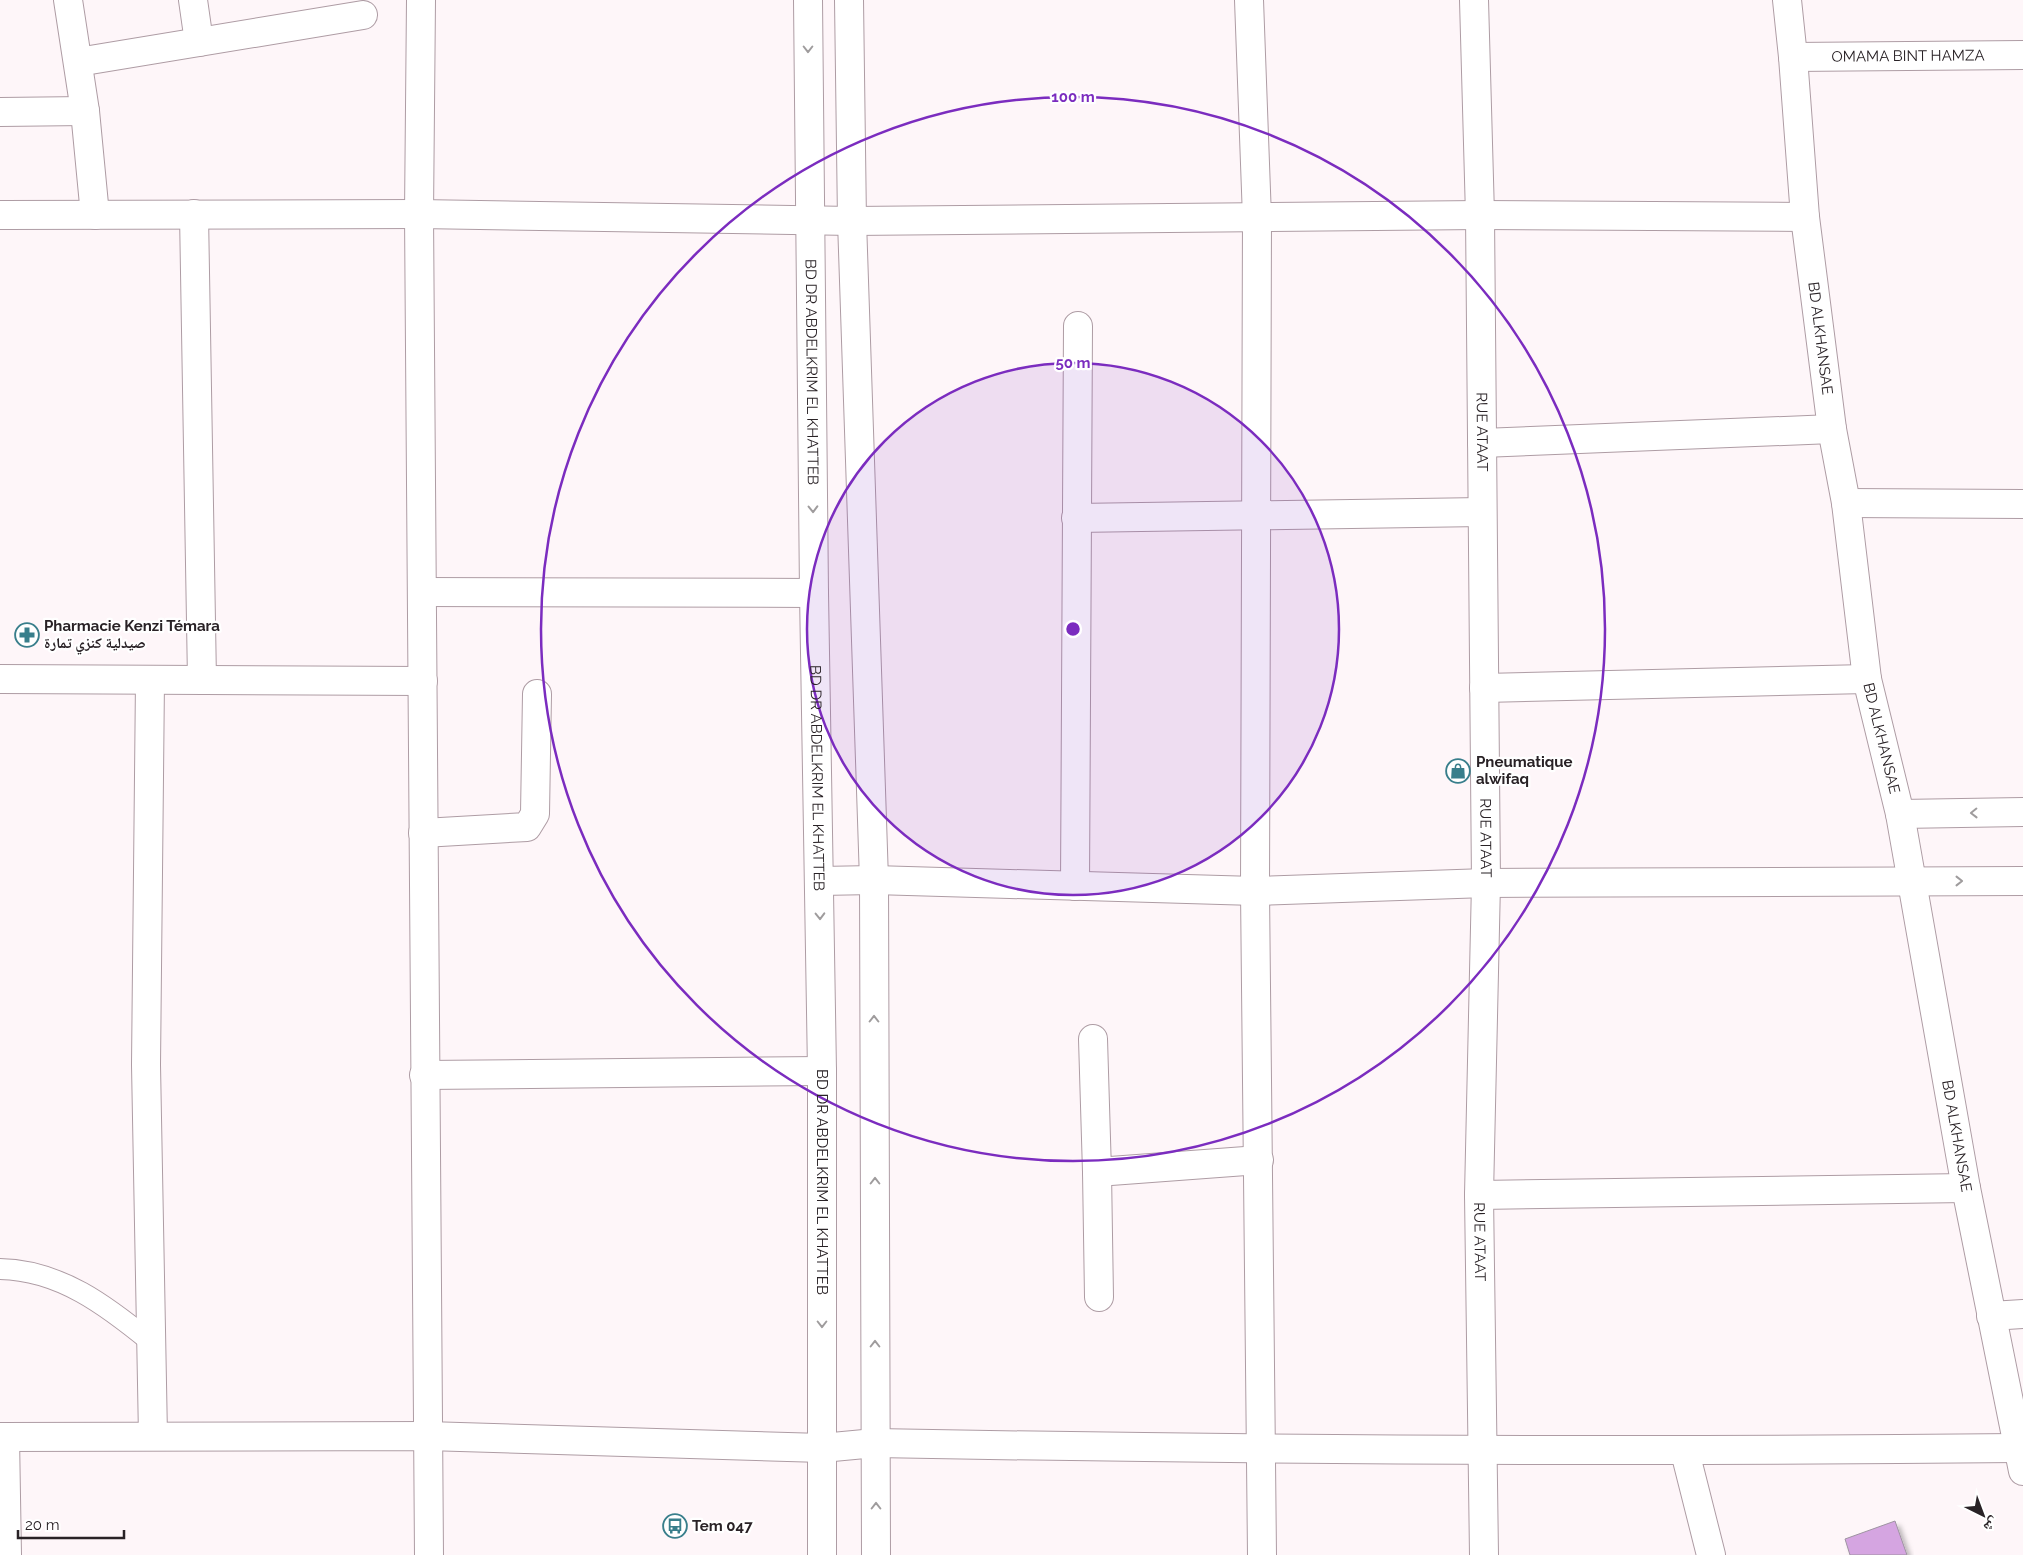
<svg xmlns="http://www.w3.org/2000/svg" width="2023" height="1555" viewBox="0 0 2023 1555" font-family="Raleway,'Noto Naskh Arabic',sans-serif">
<defs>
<filter id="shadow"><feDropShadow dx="4.5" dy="4.5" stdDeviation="2.5" flood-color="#0004"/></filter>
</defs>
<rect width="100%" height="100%" fill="#fef6f9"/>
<polygon fill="#d5a5e1" stroke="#9e93a1" filter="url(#shadow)" points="1895,1521 1907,1555 1850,1555 1845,1539"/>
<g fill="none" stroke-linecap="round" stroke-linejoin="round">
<g stroke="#ae9ca4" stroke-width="22">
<path id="lane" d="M0 1269C60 1270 107 1306 151 1342"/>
</g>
<g stroke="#ae9ca4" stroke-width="30">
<g id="street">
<polyline points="68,0 85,111 95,215"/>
<polyline points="193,0 199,42"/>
<polyline points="421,0 419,214 429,1555"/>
<path id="s1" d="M808 0 814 593 822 1071V1555"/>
<polyline points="849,0 852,221 874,880 876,1555"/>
<polyline points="1249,0 1257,218 1255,891 1262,1555"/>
<path id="s2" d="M1474 0 1480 215 1486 883 1479 1195 1484 1555"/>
<path id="s3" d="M1793 57 2023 55"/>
<polyline points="78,62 363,15"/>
<polyline points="0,112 85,111"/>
<polyline points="194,214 202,680"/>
<polyline points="0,215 419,214 852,221 1480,215 1805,217"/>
<polyline points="1482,443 1832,429"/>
<polyline points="1846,503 2023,504"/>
<polyline points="1076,518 1482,512"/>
<polyline points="422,592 814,593"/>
<polyline points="0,679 423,681"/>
<polyline points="150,680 146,1065 153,1436"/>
<polyline points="1484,688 1867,679"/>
<polyline points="1900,814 2023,812"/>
<polyline points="423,833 527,827 535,814 537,694"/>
<polyline points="820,881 874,880 1255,891 1486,883 2023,881"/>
<polyline points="1075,886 1078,326"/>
<polyline points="1093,1039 1097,1172 1259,1160"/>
<polyline points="424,1075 822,1071"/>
<polyline points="1097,1172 1099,1297"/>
<polyline points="1479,1195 1966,1188"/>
<polyline points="1991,1316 2023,1314"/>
<path d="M0 1437 427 1436 822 1448 875 1443C1256 1450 1637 1452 2018 1448"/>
<polyline points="5,1437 7,1555"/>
<polyline points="1685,1452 1711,1555"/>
</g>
</g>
<g stroke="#ae9ca4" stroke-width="30">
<g id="secondary">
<path id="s4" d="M1787 0 1793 57 1805 217 1832 429 1846 503 1867 679 1900 814 1966 1188 2023 1471"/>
</g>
</g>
<use href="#lane" stroke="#fff" stroke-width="20"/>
<use href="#street" stroke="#fff" stroke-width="28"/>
<use href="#secondary" stroke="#fff" stroke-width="28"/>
</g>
<defs><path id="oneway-chevron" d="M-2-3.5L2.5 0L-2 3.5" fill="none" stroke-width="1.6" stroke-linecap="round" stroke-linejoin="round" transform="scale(1.25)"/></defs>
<g stroke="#9f9c9d">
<use href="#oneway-chevron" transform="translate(808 49) rotate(90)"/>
<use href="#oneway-chevron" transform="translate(813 509) rotate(89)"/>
<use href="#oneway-chevron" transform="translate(1974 813) rotate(179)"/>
<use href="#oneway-chevron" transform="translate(1959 881)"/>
<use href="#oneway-chevron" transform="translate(820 916) rotate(89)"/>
<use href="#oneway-chevron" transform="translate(874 1019) rotate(-90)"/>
<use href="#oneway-chevron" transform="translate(875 1181) rotate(-90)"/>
<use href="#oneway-chevron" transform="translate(822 1324) rotate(90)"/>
<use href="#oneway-chevron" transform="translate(875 1344) rotate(-90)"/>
<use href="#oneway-chevron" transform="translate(876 1506) rotate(-90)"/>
</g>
<circle cx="1073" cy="629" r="266" fill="#7b2cbf" fill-opacity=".12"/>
<g fill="none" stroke="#7b2cbf" stroke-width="2.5">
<circle cx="1073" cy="629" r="266"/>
<circle cx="1073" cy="629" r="532"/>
</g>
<defs>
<g id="pharmacy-ring" transform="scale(1.25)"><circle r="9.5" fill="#fff" stroke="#387e8b" stroke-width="1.5"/><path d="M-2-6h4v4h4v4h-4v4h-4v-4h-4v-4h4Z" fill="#387e8b"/></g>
<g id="shop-ring" transform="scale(1.25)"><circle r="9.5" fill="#fff" stroke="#387e8b" stroke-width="1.5"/><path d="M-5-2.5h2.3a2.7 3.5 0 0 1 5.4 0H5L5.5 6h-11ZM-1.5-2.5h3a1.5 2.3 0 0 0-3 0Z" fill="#387e8b"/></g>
<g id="bus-ring" transform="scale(1.25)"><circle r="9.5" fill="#fff" stroke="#387e8b" stroke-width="1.5"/><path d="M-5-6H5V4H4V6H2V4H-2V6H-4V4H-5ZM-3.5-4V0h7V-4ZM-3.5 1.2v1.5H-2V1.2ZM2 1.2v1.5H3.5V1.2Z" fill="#387e8b"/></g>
</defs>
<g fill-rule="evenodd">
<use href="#pharmacy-ring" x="27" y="635"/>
<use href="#shop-ring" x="1458" y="771"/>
<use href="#bus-ring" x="675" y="1526"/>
</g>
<g text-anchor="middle" stroke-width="4.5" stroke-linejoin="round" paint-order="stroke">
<g font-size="15" fill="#292226" stroke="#fff">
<text dy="5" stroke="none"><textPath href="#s3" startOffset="115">OMAMA BINT HAMZA</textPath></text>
<text dy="5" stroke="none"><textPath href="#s4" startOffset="340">BD ALKHANSAE</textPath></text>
<text dy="5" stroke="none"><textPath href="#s1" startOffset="372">BD DR ABDELKRIM EL KHATTEB</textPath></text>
<text dy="5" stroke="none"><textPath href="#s2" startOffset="432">RUE ATAAT</textPath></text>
<text dy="5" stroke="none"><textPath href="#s4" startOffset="745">BD ALKHANSAE</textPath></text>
<text dy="5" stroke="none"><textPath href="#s1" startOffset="778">BD DR ABDELKRIM EL KHATTEB</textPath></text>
<text dy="5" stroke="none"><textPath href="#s2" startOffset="838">RUE ATAAT</textPath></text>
<text dy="5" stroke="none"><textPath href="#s4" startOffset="1150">BD ALKHANSAE</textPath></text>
<text dy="5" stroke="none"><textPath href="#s1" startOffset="1182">BD DR ABDELKRIM EL KHATTEB</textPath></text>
<text dy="5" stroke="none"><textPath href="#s2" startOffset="1242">RUE ATAAT</textPath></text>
</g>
<g font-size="15" font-weight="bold" fill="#292226" stroke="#fff" text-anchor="start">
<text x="44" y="631">Pharmacie Kenzi Témara<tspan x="44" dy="17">صيدلية كنزي تمارة</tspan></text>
<text x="1476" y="767">Pneumatique<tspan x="1476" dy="17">alwifaq</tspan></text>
<text x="692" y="1531">Tem 047</text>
</g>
</g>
<circle cx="1073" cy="629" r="8" fill="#7b2cbf" stroke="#fff" stroke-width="2.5"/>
<g font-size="15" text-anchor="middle" font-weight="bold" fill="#7b2cbf" stroke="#fff" stroke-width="4.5" stroke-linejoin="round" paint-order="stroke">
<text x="1073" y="102">100 m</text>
<text x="1073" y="368">50 m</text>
</g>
<g transform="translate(1983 1515) rotate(138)" stroke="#ffffff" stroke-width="4" paint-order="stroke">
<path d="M0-4L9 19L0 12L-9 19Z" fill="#292226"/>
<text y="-8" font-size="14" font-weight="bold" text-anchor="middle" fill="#292226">ش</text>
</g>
<path d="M18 1530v8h106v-8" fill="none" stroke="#292226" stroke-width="2.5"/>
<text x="25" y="1530" font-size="15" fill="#292226" stroke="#ffffff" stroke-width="4" paint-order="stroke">20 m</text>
</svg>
